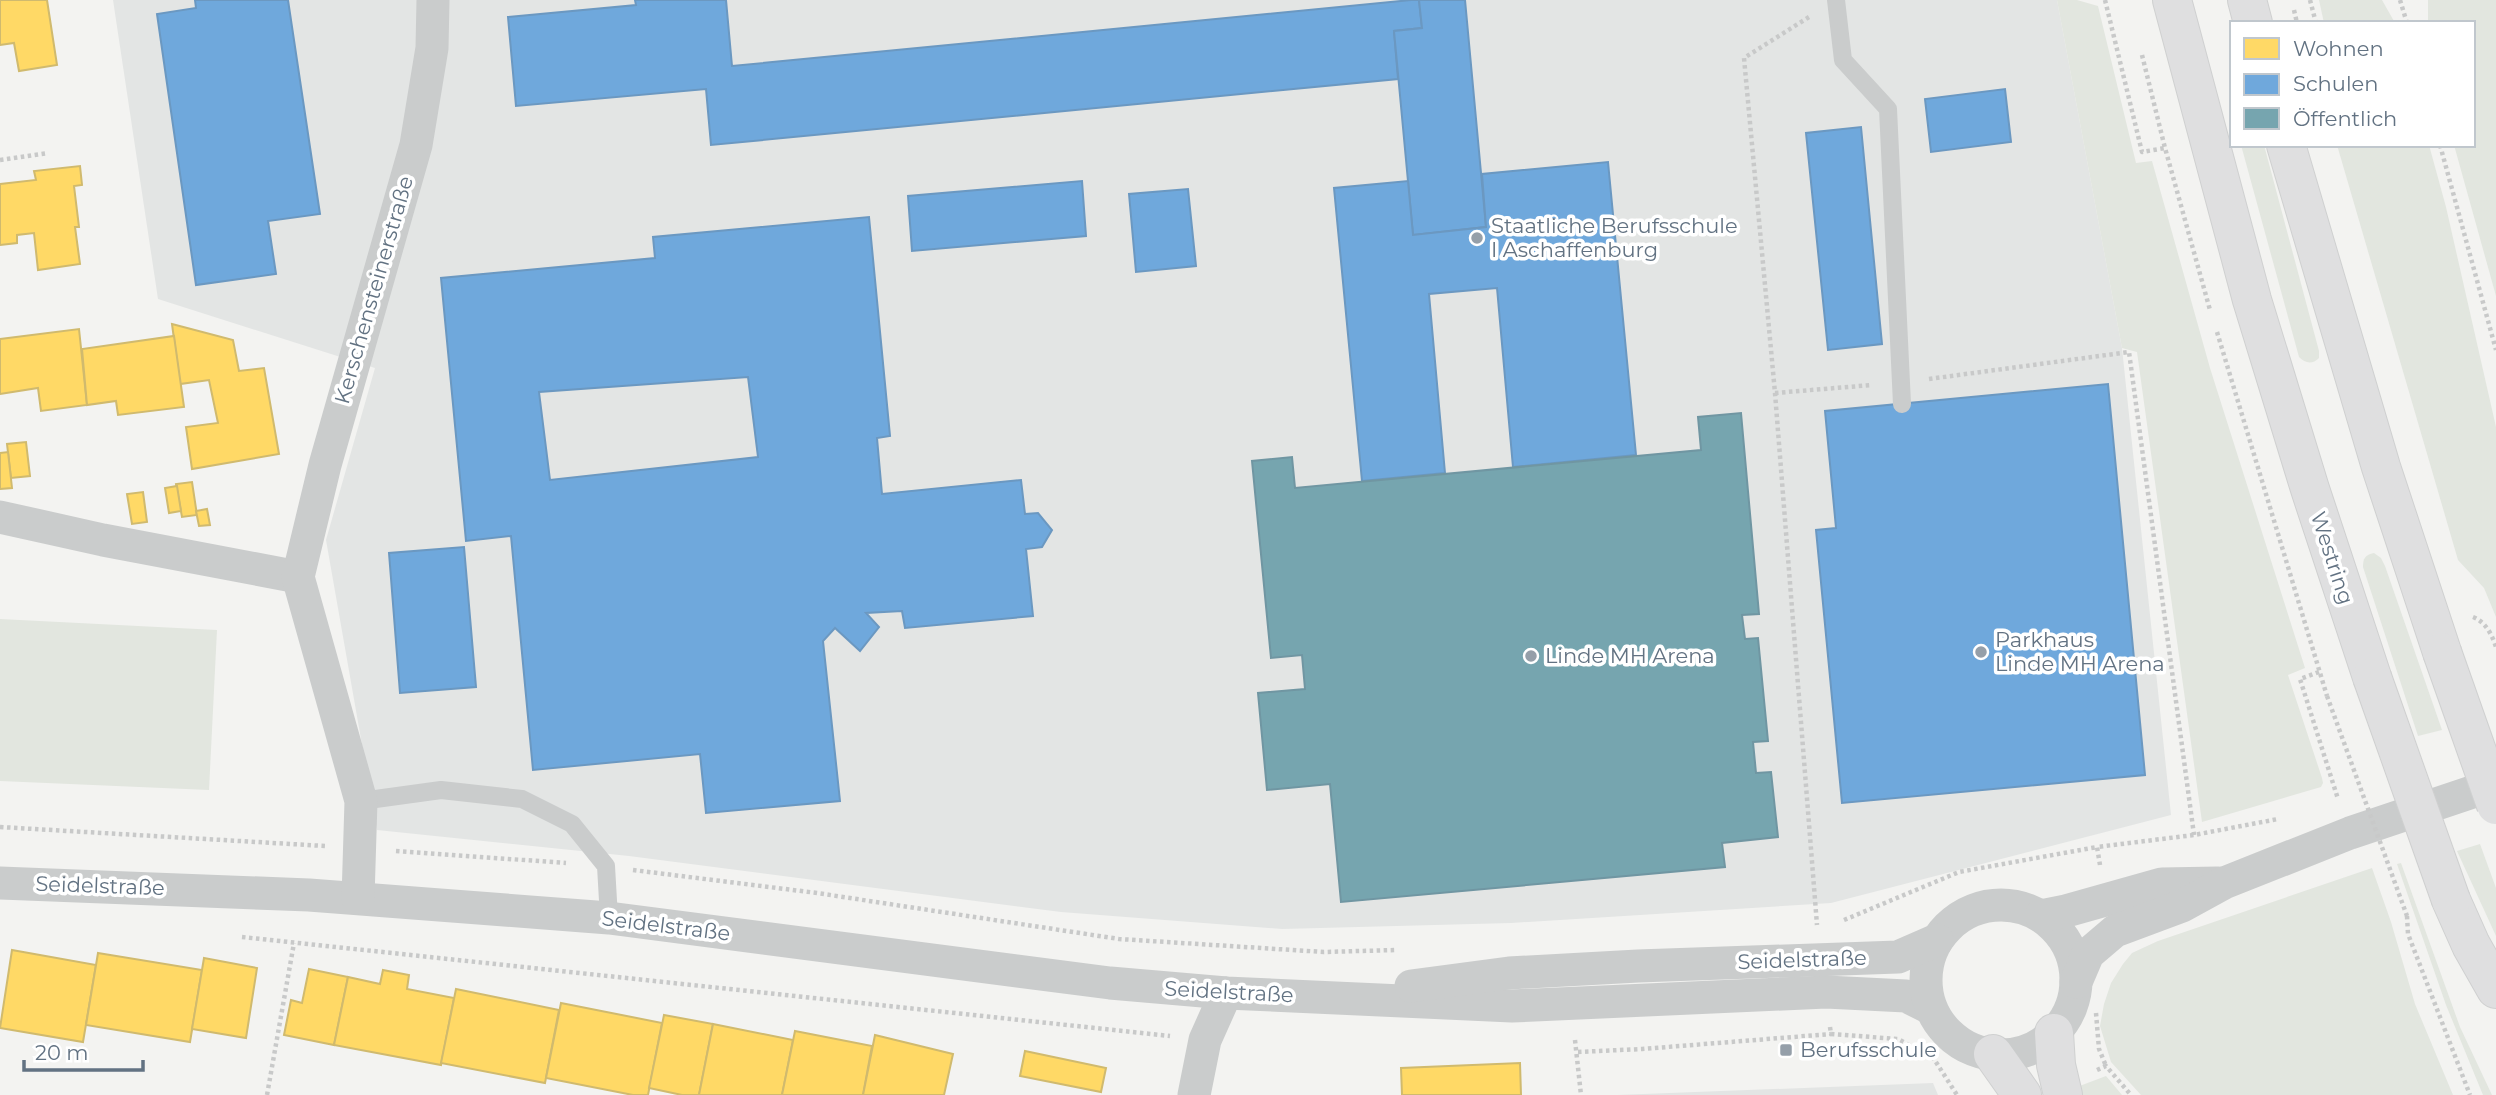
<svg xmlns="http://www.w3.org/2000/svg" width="2496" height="1095" viewBox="0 0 2496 1095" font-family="Montserrat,sans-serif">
<rect width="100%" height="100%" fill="#f3f3f1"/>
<g fill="#e3e5e4">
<polygon points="113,0 2057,0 2122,348 2171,815 1831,903 1511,923 1282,929 1061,912 629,856 377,830 326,540 375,368 158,299"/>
<polygon points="1933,1083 1938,1095 1617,1095"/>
</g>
<g fill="#e2e6df">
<polygon points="2057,0 2077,0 2098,6 2136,163 2152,161 2210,368 2305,668 2288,675 2322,778 2323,783 2321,787 2202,822 2137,352 2122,348"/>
<polygon points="2319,0 2382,0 2395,23 2324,23"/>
<polygon points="2428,0 2496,0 2496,296 2454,145 2473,145 2473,23 2428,23"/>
<path d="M2241 145H2264L2319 351V358C2312 365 2305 363 2299 357Z"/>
<polygon points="2337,145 2429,145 2446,207 2496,427 2496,617 2484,588 2458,560"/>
<path d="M2374 553 2381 558 2385 566 2442 730 2418 736 2363 567C2363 558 2365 555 2374 553Z"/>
<polygon points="0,619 217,630 209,790 0,781"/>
<polygon points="2480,844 2496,888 2496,936 2457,851"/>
<polygon points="2401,863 2460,1027 2492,1095 2483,1095 2446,1005 2397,864"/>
<polygon points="2372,868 2391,922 2415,1004 2453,1095 2141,1095 2111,1062 2100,1026 2104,1004 2111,983 2123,964 2132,953 2158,941"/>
<polygon points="2106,1076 2122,1095 2071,1095 2069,1090"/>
</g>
<g fill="#ffd966" stroke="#d0ba6e" stroke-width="2">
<polygon points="0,0 47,0 57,65 19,71 14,43 0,45"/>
<polygon points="80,166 82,185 74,186 79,227 75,227 80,264 38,270 34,233 17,235 17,243 0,245 0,184 36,180 34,171"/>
<polygon points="172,324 233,340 239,371 264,368 279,454 192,469 186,427 218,423 209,380 180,384"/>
<polygon points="79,329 87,405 41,411 38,388 0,394 0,339"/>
<polygon points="174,336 184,407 118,415 116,401 87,405 82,349"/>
<polygon points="26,442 30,476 11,478 7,444"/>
<polygon points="8,452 12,488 0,489 0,453"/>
<polygon points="192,482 197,515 182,517 176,484"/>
<polygon points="177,486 181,511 169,513 165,488"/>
<polygon points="143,492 147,522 132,524 127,494"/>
<polygon points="207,509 210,525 199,526 196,511"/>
<polygon points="12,950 96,965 83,1042 0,1028"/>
<polygon points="98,953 202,970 190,1042 86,1025"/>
<polygon points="204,958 257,968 246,1038 192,1029"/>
<polygon points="309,969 348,977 334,1045 284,1035 291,1000 302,1003"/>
<polygon points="383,970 409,975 407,989 454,998 441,1065 334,1045 348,977 380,984"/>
<polygon points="456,989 559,1010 545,1083 441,1063"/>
<polygon points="561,1003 662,1023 648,1095 633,1095 546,1078"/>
<polygon points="664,1015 713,1024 699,1095 682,1095 649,1088"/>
<polygon points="713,1024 793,1040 782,1095 699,1095"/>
<polygon points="795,1031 872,1046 863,1095 782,1095"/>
<polygon points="875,1035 953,1054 944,1095 863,1095"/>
<polygon points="1025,1051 1106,1068 1101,1092 1020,1076"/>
<polygon points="1520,1063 1521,1095 1402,1095 1401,1068"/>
</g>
<g fill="#6fa8dc" stroke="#6b98c1" stroke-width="2" fill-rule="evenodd">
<polygon points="195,0 288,0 320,214 268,221 276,274 196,285 157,14 196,8"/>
<polygon points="635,0 726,0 732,66 1411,0 1419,0 1422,28 1394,31 1398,79 711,145 706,89 516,106 508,17 636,5"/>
<polygon points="1419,0 1465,0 1486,227 1413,235 1394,31 1422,28"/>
<polygon points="2005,89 2011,142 1931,152 1925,99"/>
<polygon points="1861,127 1882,344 1828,350 1806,133"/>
<polygon points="1608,162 1636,455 1513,467 1497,288 1429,294 1445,473 1362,481 1334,188 1408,181 1413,235 1486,227 1482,174"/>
<polygon points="1082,181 1086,236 912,251 908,196"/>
<polygon points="1188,189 1196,266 1136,272 1129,194"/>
<path d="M869 217 890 436 877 438 882 494 1021 480 1025 514 1038 513 1052 530 1042 547 1026 549 1033 616 905 628 902 611 866 613 879 627 860 651 835 628 823 641 840 801 706 813 700 754 533 770 511 536 466 541 441 278 655 258 653 237ZM748 377 758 457 550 480 539 392Z"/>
<polygon points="2108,384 2145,775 1842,803 1816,530 1836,528 1825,411"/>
<polygon points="464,547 476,687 400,693 389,553"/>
</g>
<polygon fill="#76a5af" stroke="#7096a2" stroke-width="2" points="1741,413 1759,614 1742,615 1745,639 1758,638 1768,741 1753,742 1756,773 1771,772 1778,837 1722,843 1725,867 1341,902 1330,784 1267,790 1258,693 1305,689 1302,655 1271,658 1252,461 1292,457 1295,488 1701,450 1698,417"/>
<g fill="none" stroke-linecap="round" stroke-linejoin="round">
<g stroke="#cfd0d0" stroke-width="40">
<g id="trunk">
<polyline points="2172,0 2252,300 2310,489 2372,677"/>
<polyline points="2247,0 2253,23"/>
<polyline points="2286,145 2381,467 2442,652"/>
<polyline points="2451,900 2471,945 2496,989"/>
<polyline points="2054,1033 2056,1065 2063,1095"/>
<polyline points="1993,1054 2022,1095"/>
</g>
</g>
<g stroke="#c8c9c9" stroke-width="4.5" stroke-dasharray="3.5 3.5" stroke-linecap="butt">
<polyline points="2105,0 2142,152 2165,148"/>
<polyline points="2310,0 2316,23"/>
<polyline points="2400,0 2407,23"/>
<polyline points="2294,10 2297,23"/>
<polyline points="1809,17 1744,58 1775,393 1817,925"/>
<polyline points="2142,55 2165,148 2210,310"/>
<polyline points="2440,145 2496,350"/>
<polyline points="0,160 48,153"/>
<polyline points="2217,332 2327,696"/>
<polyline points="1929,379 2129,352 2194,835"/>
<polyline points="1775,393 1872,385"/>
<path d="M2473 617C2486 622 2492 635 2496 647"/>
<polyline points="2319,672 2300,679 2338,799"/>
<polyline points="0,827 325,846"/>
<polyline points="396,851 566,863"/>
<polyline points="2100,865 2097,847 2194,835 2278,819"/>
<polyline points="633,870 817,893 1119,939 1324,952 1396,950"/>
<polyline points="2407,916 2408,934 2470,1095"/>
<polyline points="1844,920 1959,872 2097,847"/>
<polyline points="242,937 1170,1036"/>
<polyline points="2096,1013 2099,1049 2106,1066"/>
<polyline points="1830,1027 1831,1034 1898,1039 1934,1059 1957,1095"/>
<polyline points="1575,1040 1581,1095"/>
<polyline points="1578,1052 1642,1049 1831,1034"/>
<polyline points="2097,1070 2106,1066 2131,1095"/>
<polyline points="267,1095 294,943"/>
</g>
<g stroke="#cacccc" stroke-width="18">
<polyline points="1836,0 1843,60 1888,109 1902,404"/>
<polyline points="361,801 441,790 522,799 572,824 606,866 609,918"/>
</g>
<g stroke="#cacccc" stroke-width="33">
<polyline points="0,517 103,540 298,577"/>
<polyline points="0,883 309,895 609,918 1110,983 1226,993 1512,1006 1826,992 1906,996 1930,1008"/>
<polyline points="358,898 361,801 298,577 325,465 416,145 432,48 433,0"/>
<circle cx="2001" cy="980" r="75"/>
<polyline points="2041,916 2066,911 2162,884 2218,883"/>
<polyline points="2076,982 2088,954 2115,931 2182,906 2224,883 2350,833 2496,784"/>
<polyline points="1411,986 1509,973 1638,966 1898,957 1937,940"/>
<polyline points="1194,1095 1205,1040 1226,993"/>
</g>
<use href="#trunk" stroke="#dfdfe0" stroke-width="38"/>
<g stroke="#cfd0d0" stroke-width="40" stroke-linecap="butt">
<g id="trunk-bridge">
<polyline points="2442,652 2496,805"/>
<polyline points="2372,677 2451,900"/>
</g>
</g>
<polyline stroke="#c8c9c9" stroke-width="4.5" stroke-dasharray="3.5 3.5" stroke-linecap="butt" points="2327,696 2407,916"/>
<use href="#trunk-bridge" stroke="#dfdfe0" stroke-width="38"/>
</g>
<g fill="#959fa9" stroke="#fff" stroke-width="2.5">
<circle cx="1477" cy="238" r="7"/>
<circle cx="1981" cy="652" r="7"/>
<circle cx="1531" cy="656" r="7"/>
<rect x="1779" y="1043" width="14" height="14" rx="3.5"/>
</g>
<g text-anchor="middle" stroke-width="7" stroke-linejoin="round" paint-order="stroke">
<g font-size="21" fill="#627282" stroke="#fff" text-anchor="start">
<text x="1491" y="233">Staatliche Berufsschule<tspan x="1491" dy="24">I Aschaffenburg</tspan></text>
<text x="1995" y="647">Parkhaus<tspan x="1995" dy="24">Linde MH Arena</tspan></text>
<text x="1545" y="663">Linde MH Arena</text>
<text x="1800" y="1057">Berufsschule</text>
</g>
<g font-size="21" fill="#627282" stroke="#fff">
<text transform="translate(374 290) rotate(-74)" y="7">Kerschensteinerstraße</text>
<text transform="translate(2332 558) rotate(72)" y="7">Westring</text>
<text transform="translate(100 886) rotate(2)" y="7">Seidelstraße</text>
<text transform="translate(666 926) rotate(7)" y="7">Seidelstraße</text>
<text transform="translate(1802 960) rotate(-2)" y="7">Seidelstraße</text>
<text transform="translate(1229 992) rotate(3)" y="7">Seidelstraße</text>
</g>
</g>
<rect x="2230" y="21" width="245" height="126" fill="#ffffff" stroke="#c0c7cd" stroke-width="2"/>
<rect x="2244" y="38" width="35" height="21" fill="#ffd966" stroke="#c0c7cd" stroke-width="2"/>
<text x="2293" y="56" font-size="21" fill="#627282">Wohnen</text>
<rect x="2244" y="74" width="35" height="21" fill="#6fa8dc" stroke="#c0c7cd" stroke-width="2"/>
<text x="2293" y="91" font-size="21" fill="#627282">Schulen</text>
<rect x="2244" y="108" width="35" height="21" fill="#76a5af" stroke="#c0c7cd" stroke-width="2"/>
<text x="2293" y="126" font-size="21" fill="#627282">Öffentlich</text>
<path d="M24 1060v10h119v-10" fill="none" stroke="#627282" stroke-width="3.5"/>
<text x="35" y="1060" font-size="21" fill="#627282" stroke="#ffffff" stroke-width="5" paint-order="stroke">20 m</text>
</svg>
